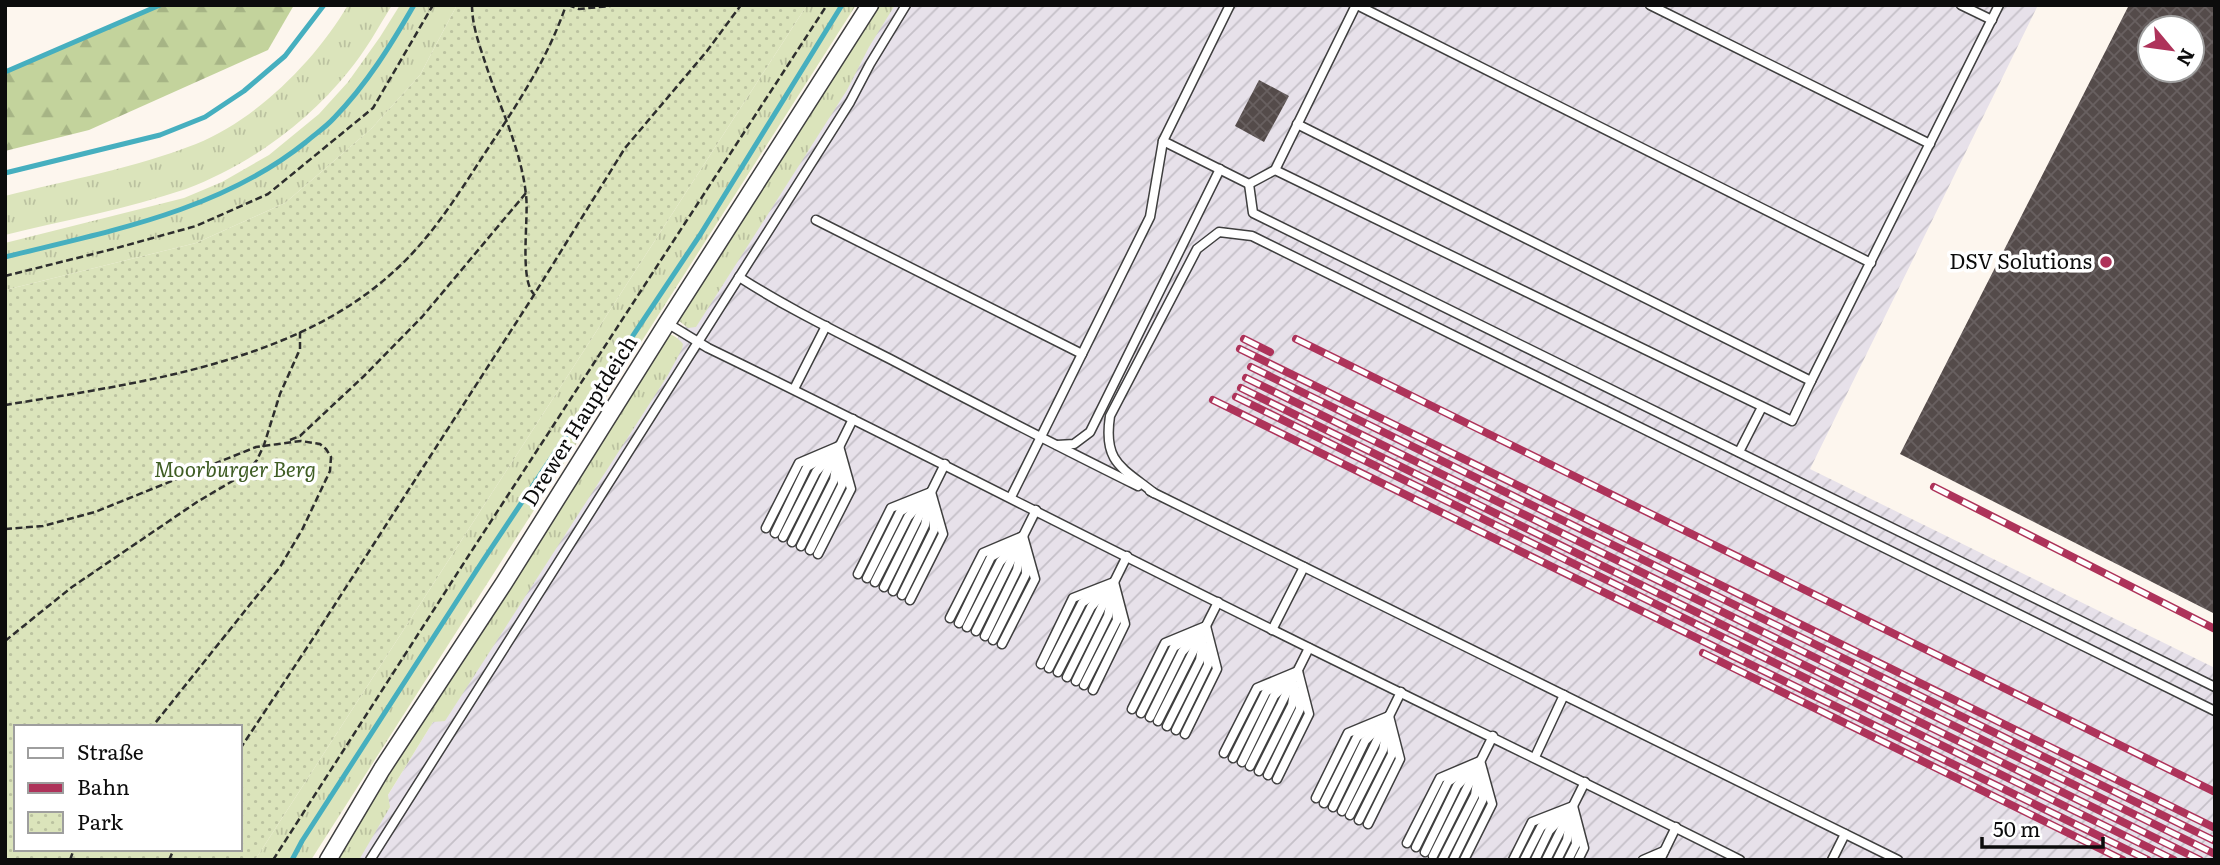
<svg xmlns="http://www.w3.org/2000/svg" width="2220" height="865" viewBox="0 0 2220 865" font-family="Literata,serif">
<defs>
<pattern id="industrial-furrows" width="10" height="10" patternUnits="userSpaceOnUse" patternTransform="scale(1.75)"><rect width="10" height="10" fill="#e7e1ea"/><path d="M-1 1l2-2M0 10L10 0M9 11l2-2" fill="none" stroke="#c5c0c8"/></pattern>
<pattern id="grass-tufts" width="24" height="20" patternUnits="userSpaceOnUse" patternTransform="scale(1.75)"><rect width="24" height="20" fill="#dbe4bb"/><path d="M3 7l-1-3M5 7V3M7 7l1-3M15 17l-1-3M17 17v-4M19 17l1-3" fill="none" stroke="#bbc2a0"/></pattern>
<pattern id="forest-firs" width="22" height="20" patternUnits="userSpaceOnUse" patternTransform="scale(1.75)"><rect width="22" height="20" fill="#c3d39c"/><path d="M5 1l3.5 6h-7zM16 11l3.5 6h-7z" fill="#a6b485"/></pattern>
<pattern id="park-dots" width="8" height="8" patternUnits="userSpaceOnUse" patternTransform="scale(1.75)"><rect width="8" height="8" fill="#dbe4bb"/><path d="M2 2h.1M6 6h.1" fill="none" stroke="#bbc2a0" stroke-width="1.8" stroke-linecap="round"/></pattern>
<pattern id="building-cross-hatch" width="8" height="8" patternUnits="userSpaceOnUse" patternTransform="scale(1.75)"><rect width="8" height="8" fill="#544b4a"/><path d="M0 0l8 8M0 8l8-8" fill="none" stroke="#686060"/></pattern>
</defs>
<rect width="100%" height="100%" fill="#fdf6ee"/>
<polygon fill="url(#industrial-furrows)" points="890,5 2038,5 1810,469 2215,668 2215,860 348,860 433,722"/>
<g fill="url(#grass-tufts)">
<path d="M348 5H392C378 28 365 52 348 72 307 123 248 166 186 189 127 209 65 220 5 235V196C68 180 135 168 196 144 257 119 315 61 348 5Z"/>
<polygon points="400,5 457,5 420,75 371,129 285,203 196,243 5,290 5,243 184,198 222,182 269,155 319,114 348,82 380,37"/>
<polygon points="807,5 856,5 311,860 255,860"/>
<polygon points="877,5 895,5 869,47 847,90 696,327 688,328 678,320"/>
<path d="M666 334C673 334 678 338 683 344L682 349 668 375 445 721 433 722 388 795 390 807 359 860H333Z"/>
</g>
<polygon fill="url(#forest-firs)" points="160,5 294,5 268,50 89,130 5,151 5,72"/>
<path fill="url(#park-dots)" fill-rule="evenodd" d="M457 5H807L255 860H5V290L196 243 285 203 371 129 420 75ZM16 727H240V849H16Z"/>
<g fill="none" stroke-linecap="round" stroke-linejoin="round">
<g stroke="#46afbf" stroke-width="5">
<polyline points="5,72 160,5"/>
<polyline points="5,173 160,135 205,117 244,91 285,56 324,5"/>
<path d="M5 257C110 231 220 211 306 142 315 134 326 127 334 118 367 84 391 45 414 5"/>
<polyline points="292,860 302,841 482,562 700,235 842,5"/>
</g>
</g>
<g fill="url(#building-cross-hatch)" fill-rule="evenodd">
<path d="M2129 5H2215V614L1900 454ZM2150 28H2192V70H2150Z"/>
<polygon points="1259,80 1289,96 1264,142 1235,126"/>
</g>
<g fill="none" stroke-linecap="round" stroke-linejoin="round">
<g stroke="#3f3f3f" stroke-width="11">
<g id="service">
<polyline points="1356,5 1275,170 1792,421 1811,381"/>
<polyline points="1357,5 1871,263"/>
<polyline points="1650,5 1930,144"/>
<polyline points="1961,5 1992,20"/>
<polyline points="1297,124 1811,381 1999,5"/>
<polyline points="1163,141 1249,184 1275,170"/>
<polyline points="1249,184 1253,213 2215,687"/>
<polyline points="816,220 1082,354"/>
<path d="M739 277C787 308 839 333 890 359 972 402 1055 445 1138 486"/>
<path d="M667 323 708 348C898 440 1084 537 1273 630 1428 707 1585 782 1740 860"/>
<polyline points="794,389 826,326"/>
<polyline points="1057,445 1074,444 1090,432 1220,169"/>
<polyline points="1739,452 1762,407"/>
<polyline points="1150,491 1898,860"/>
<path d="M1154 493C1121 467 1103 462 1110 416L1197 249 1219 232 1252 236 2215 711"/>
<polyline points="1011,497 1150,217 1163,141 1230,5"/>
<polyline points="766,528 799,463 839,446"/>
<polyline points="775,533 807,467 822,458"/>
<polyline points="783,537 816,472 830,456"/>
<polyline points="792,542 853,419"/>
<polyline points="801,546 834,480 837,460"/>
<polyline points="810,550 842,485 841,467"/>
<polyline points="818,554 851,489 839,446"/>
<polyline points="858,574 891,508 931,492"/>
<polyline points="867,578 900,512 914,503"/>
<polyline points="875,582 908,517 922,501"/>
<polyline points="884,587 945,464"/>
<polyline points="893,591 925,525 929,505"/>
<polyline points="902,595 934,530 933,512"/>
<polyline points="910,600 943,534 931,492"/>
<polyline points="950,618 983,553 1023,536"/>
<polyline points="959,623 991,557 1006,548"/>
<polyline points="967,627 1000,562 1014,546"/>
<polyline points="1272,630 1304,567"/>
<polyline points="976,631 1036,510"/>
<polyline points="985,636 1017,570 1021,550"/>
<polyline points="993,640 1026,574 1025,557"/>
<polyline points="1002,644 1035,579 1023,536"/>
<polyline points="1041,664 1073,598 1114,582"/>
<polyline points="1049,668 1082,603 1097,593"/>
<polyline points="1058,672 1091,607 1105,591"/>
<polyline points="1067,677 1127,556"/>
<polyline points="1076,681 1108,616 1112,595"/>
<polyline points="1084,685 1117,620 1115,602"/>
<polyline points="1093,690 1125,624 1114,582"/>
<polyline points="1132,709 1165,643 1206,626"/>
<polyline points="1141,713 1174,647 1189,638"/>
<polyline points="1150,717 1182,652 1197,636"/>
<polyline points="1158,721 1218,602"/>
<polyline points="1167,726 1200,660 1203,640"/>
<polyline points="1176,730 1208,665 1207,647"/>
<polyline points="1185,734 1217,669 1206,626"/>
<polyline points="1224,753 1257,688 1298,671"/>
<polyline points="1535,757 1564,695"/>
<polyline points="1233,758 1266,692 1281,682"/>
<polyline points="1242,762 1274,696 1289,681"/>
<polyline points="1250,766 1309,648"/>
<polyline points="1259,771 1292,705 1295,685"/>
<polyline points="1268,775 1300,709 1299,692"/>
<polyline points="1277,779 1309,714 1298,671"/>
<polyline points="1316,798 1348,733 1389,716"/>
<polyline points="1324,803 1357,737 1372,727"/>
<polyline points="1573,806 1584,848 1578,860"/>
<polyline points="1333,807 1365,741 1380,726"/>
<polyline points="1342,811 1401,692"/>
<polyline points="1350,815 1383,750 1387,730"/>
<polyline points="1359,820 1392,754 1390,737"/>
<polyline points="1368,824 1400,759 1389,716"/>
<polyline points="1407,843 1440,778 1480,761"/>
<polyline points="1416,847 1448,782 1463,772"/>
<polyline points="1425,852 1457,786 1471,771"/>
<polyline points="1433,856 1493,736"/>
<polyline points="370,860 850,102 870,64 906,5"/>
<polyline points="1442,860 1475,795 1479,771"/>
<polyline points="1453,860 1483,799 1482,781"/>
<polyline points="1464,860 1492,804 1481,764"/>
<polyline points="1513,860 1532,822 1573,806"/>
<polyline points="1524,860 1541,827 1555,817"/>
<polyline points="1535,860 1549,831 1563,816"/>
<polyline points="1546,860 1585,782"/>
<polyline points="1557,860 1567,840 1571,816"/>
<polyline points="1568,860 1576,844 1574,826"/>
<polyline points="1643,860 1664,851"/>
<polyline points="1660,860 1676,827"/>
<polyline points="1832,860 1845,834"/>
</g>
</g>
<g stroke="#3f3f3f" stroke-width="19">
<polyline id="minor" points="328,860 382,769 504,583 667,323 870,5"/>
</g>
<g stroke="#2e2e2e" stroke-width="2.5" stroke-dasharray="7 3.5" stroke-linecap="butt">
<path d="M472 5C472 25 479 44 485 62 499 106 521 148 526 195 529 218 519 280 534 294"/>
<polyline points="568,5 579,9 620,5"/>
<polyline points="5,276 113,249 196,226 268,194 373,108 433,5"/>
<path d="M5 405C133 384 291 364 391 274 430 240 457 196 485 153 516 106 548 59 566 5"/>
<polyline points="290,440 300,436 364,376 422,317 526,193"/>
<polyline points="5,529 43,526 95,512 256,447 301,441 320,444 326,449 331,457 330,471 302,530 280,567 152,727"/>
<polyline points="5,641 72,587 197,502 246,473 257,460 264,445 280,394 300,349 300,332"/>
<polyline points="240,749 314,637 532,298 625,148 707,51 741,5"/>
<polyline points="70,860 74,849"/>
<polyline points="169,860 174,849"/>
<polyline points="273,860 469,555 827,5"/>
</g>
<use href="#service" stroke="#fff" stroke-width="8"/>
<use href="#minor" stroke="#fff" stroke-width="16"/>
<g stroke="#ae335a" stroke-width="8">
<g id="rail">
<polyline points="1244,339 1270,352"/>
<polyline points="1296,339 2215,792"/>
<polyline points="1240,349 2215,828"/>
<polyline points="1251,367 2215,841"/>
<polyline points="1246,378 2215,854"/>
<polyline points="1241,388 2200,860"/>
<polyline points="1236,397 2174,860"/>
<polyline points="1213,400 2148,860"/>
<polyline points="1934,487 2215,629"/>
<polyline points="1703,653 2123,860"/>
</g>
</g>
<use href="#rail" stroke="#fff" stroke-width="5" stroke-dasharray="16" stroke-linecap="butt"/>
</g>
<circle fill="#ae335a" stroke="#fff" stroke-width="2.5" cx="2106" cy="262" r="7"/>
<g text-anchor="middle" stroke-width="7" stroke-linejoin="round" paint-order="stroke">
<g font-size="21" fill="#0c0c0c" stroke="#fff" text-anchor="end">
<text x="2092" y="269">DSV Solutions</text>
</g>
<g font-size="21" fill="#0c0c0c" stroke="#fff">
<text transform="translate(580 421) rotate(-58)" y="7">Drewer Hauptdeich</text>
</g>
<g font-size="21" font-style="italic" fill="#3f5d24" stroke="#fff">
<text x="235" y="477">Moorburger Berg</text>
</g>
</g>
<rect width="2220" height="865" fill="none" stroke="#0c0c0c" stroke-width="14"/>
<rect x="14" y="725" width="228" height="126" fill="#ffffff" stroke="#9e9e9e" stroke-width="2"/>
<rect x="28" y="748" width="35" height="10" fill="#ffffff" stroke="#9e9e9e" stroke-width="2"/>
<text x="77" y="760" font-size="21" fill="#0c0c0c">Straße</text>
<rect x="28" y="783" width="35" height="10" fill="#ae335a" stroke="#9e9e9e" stroke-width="2"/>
<text x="77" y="795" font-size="21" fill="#0c0c0c">Bahn</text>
<rect x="28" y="812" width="35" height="21" fill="url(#park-dots)" stroke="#9e9e9e" stroke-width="2"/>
<text x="77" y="830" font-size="21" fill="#0c0c0c">Park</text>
<g transform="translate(2171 49) rotate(119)"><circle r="33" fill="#ffffff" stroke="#9e9e9e" stroke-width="2"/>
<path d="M0-5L12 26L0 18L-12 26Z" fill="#ae335a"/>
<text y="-10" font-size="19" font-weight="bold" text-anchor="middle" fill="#0c0c0c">N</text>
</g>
<path d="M1982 837v10h121v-10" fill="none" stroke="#0c0c0c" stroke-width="3.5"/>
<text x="1993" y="837" font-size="21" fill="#0c0c0c" stroke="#ffffff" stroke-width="5" paint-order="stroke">50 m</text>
</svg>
